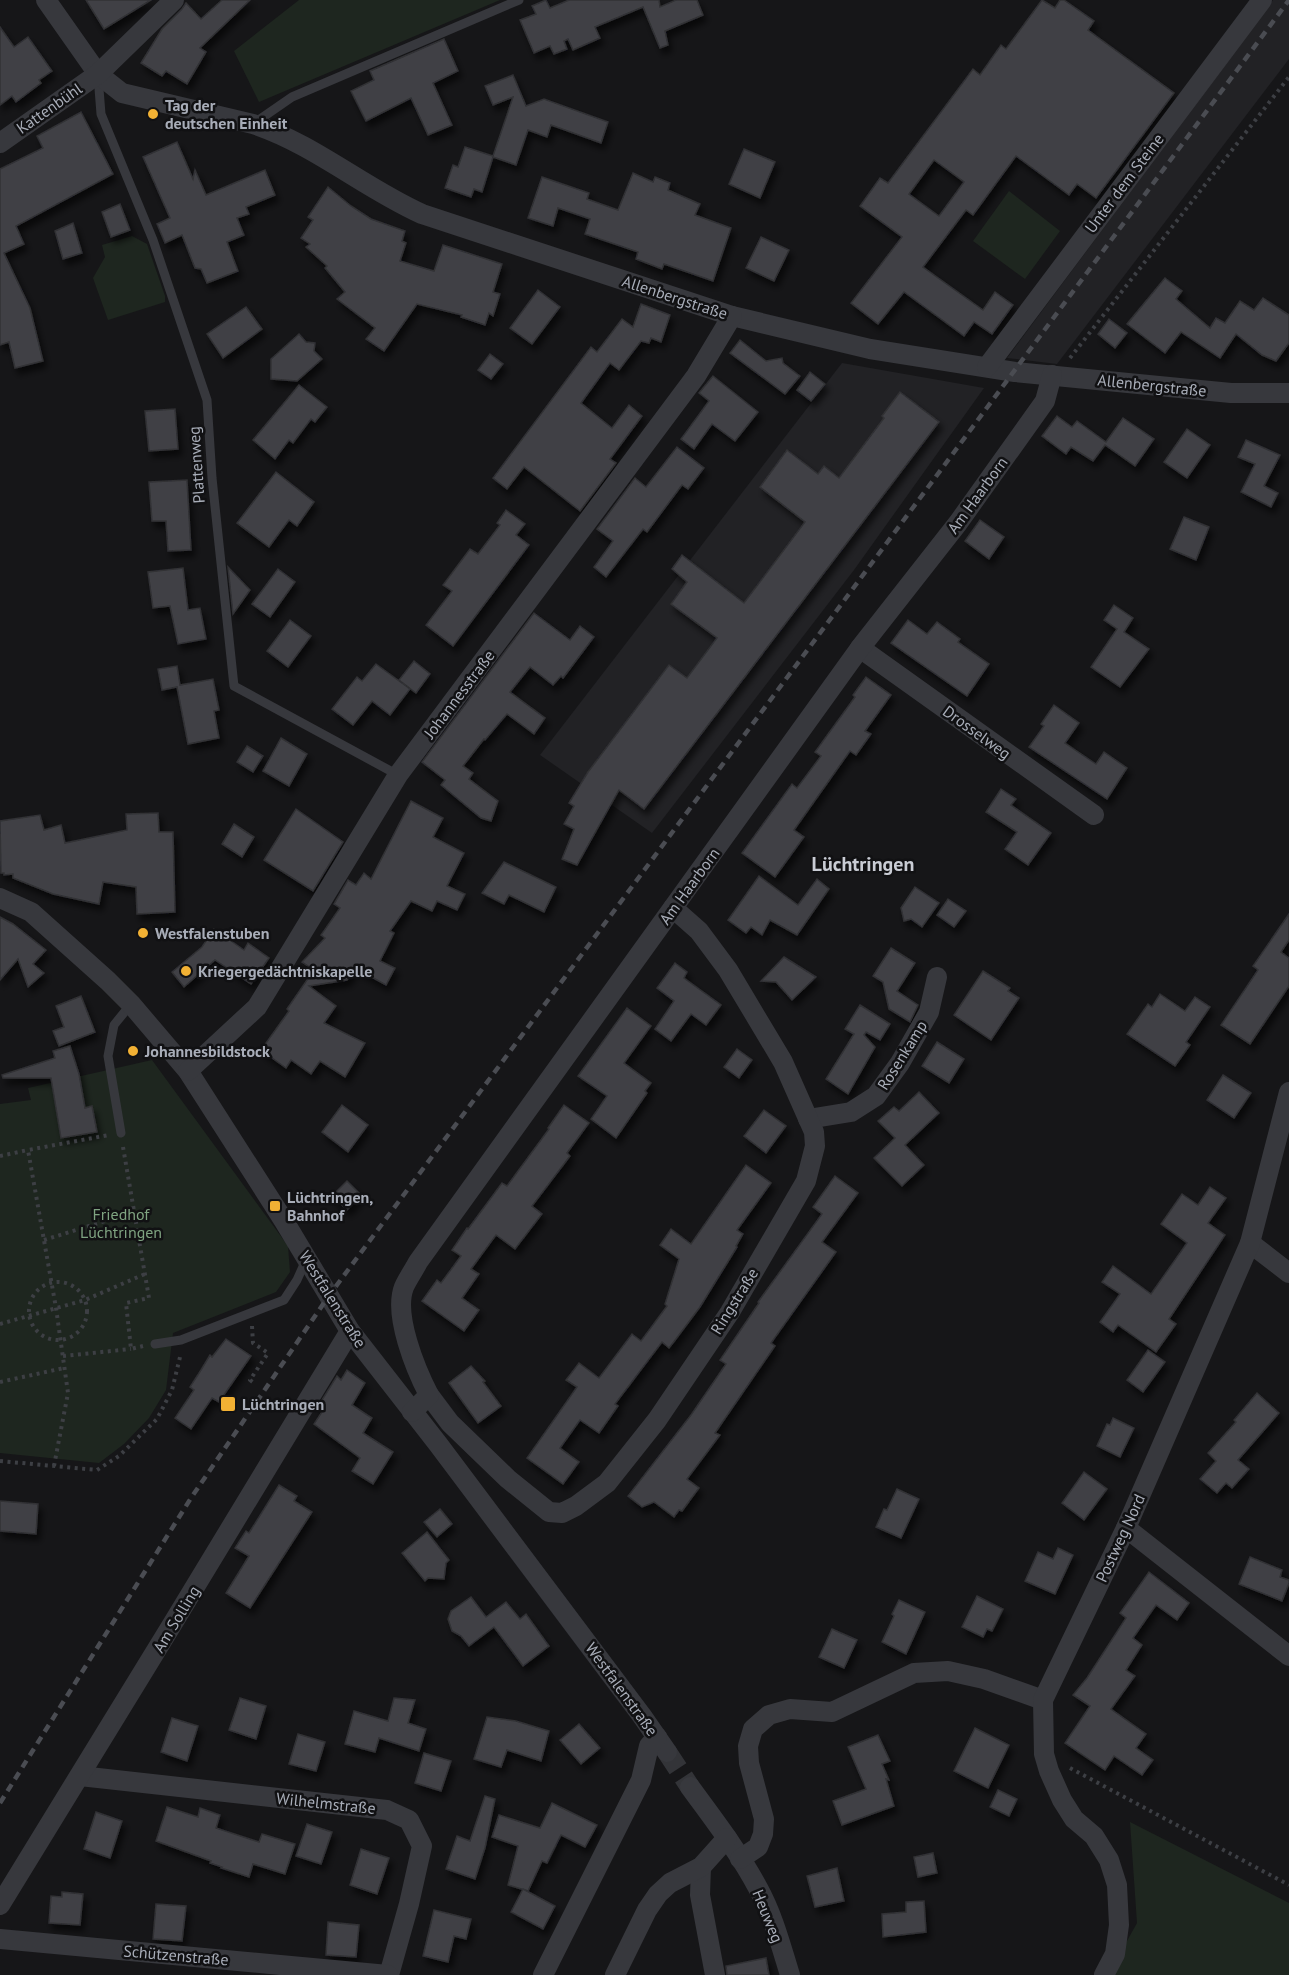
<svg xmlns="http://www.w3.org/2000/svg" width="1289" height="1975" viewBox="0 0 1289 1975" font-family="'PT Sans',sans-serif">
<defs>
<filter id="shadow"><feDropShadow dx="3.5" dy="6" stdDeviation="3" flood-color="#0009"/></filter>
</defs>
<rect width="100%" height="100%" fill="#161618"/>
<g fill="#222225">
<polygon points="1273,0 1289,0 1289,59 1057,364 1007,358"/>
<polygon points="842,363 984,388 854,570 652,833 540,755"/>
</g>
<g fill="#1e261f">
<polygon points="299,0 500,0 259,102 234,51"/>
<polygon points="1009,191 1060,231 1025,279 973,241"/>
<polygon points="132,236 147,244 165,296 165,302 108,320 93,278 105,257 102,245"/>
<polygon points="152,1060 288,1246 290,1272 276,1292 173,1333 166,1390 149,1418 124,1444 99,1463 0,1453 0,1104 31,1100 28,1088"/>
<polygon points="1130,1822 1289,1903 1289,1975 1108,1975 1137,1923"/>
</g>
<g fill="#404145" stroke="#303034" stroke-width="1.5" fill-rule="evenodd" filter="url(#shadow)">
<polygon points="86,0 151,0 104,29"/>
<polygon points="222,0 250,0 200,48 206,52 187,84 166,71 162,76 141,63 162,29 182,9 186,3 201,19"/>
<polygon points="546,0 550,8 569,0 659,0 660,7 676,0 697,0 703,15 665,31 668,45 660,48 643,7 595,27 600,38 573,50 568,39 564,41 567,49 554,54 550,46 534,53 520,20 536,14 532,6"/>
<path d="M1042 0 1055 8 1060 0H1064L1094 21 1088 30 1174 93 1096 198 1077 184 1069 195 1016 156 973 215 966 210 923 267 983 310 995 292 1013 305 992 334 974 322 964 336 904 292 878 324 851 303 902 237 860 206 880 178 888 183 973 69 980 75 1001 45 1006 49ZM934 160 964 182 939 216 909 194Z"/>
<polygon points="0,27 14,47 28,37 52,71 39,80 41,83 16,102 12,96 0,105"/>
<polygon points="444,39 458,71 433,83 452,125 428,135 411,98 366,121 351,91 374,80 370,71"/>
<polygon points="513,75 526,106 544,99 608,122 601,143 551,125 547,137 528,130 516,165 493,157 482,192 474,189 471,197 445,188 453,165 458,167 465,147 493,156 513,97 493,105 485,86"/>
<polygon points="81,112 113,174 16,226 24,244 4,253 30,308 43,361 15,368 9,342 0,345 0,169 43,148 37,136"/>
<polygon points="177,142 193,179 195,170 206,195 265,170 275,195 246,207 249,214 237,218 244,235 227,242 238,271 207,283 201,269 195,268 182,235 165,243 157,224 170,218 143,157"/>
<polygon points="744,149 775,162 760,198 729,184"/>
<polygon points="633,173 653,182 655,177 670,183 668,190 700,204 695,215 731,228 713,281 664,264 662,269 636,259 638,252 585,234 590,219 558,208 553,226 528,218 542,177 589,193 587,199 618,210"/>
<polygon points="328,187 351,206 371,219 405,231 402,241 406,243 400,261 434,271 443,245 502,264 493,292 500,294 493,316 489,313 485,325 461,317 462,315 417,304 384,351 366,339 375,328 337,299 345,292 325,268 327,266 306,247 310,244 301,238 313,220 308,217"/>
<polygon points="120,204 130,230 111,237 102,212"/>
<polygon points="73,223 82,253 63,259 55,231"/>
<polygon points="761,237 789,250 774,281 746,268"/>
<polygon points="1165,278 1182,291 1176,299 1210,328 1216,318 1225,323 1240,301 1254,310 1263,298 1289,315 1289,343 1276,361 1262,355 1236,334 1220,358 1181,332 1165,353 1127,324"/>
<polygon points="538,290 560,307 532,344 510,328"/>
<polygon points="641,304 670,315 661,342 651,338 649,343 641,341 619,370 610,363 581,403 612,428 629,405 642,416 610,459 616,463 580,511 524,467 507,489 493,478 591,347 597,352 622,319 633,327"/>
<polygon points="246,307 262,329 223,358 207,334"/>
<polygon points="1109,319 1127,333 1115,348 1098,334"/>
<polygon points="299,334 306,342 315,343 314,351 322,359 297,381 271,379 271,359"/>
<polygon points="740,340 766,361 782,358 783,363 800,376 785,394 730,353"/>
<polygon points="490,354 503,364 491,379 478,370"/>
<polygon points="810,372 825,384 811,401 797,390"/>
<polygon points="713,376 758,412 735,441 712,424 694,449 681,439 709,401 699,393"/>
<polygon points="299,385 327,407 315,422 311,419 293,443 289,440 275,459 253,440"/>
<polygon points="900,392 939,422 644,809 619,790 577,865 562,859 574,829 564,824 574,806 569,803 588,772 669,665 687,678 717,638 671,604 687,582 672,569 682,555 744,603 805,522 760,487 787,450 818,474 824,466 839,478 884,418 882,416"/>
<polygon points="175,409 178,449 149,451 145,411"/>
<polygon points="1057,416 1072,427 1077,421 1106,442 1123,418 1154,439 1135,466 1105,445 1093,461 1071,447 1066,454 1042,436"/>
<polygon points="1187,429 1210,445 1187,478 1164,462"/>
<polygon points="1246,440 1280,455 1264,486 1278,493 1271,507 1241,492 1255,464 1238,457"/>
<polygon points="677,447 704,468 688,489 682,485 647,532 643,529 606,577 594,567 613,541 597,529 635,478 646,487"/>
<polygon points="276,472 314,502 297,526 289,520 269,547 237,523"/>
<polygon points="187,480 191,550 168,551 166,521 152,521 149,482"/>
<polygon points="506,510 525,524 516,535 529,545 453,646 426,625 452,591 443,585 470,549 478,554 500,525 497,523"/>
<polygon points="1184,517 1209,527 1196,560 1170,549"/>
<polygon points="980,520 1004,537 989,559 965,541"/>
<polygon points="228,567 250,590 233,614"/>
<polygon points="183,568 188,610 200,608 206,639 178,644 170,606 153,608 148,572"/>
<polygon points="278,569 295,582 270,617 252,604"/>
<polygon points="1114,605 1133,618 1124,632 1149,649 1120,687 1091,667 1117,629 1104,620"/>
<polygon points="534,613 570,640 580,626 594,637 563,678 561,676 553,685 530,667 510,692 545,718 534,734 507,714 485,740 484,739 463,766 473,773 469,779 498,801 491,821 481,818 441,785 445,780 422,762"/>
<polygon points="290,620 311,636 288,667 267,651"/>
<polygon points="908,620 927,634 937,622 960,639 958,642 989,664 967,696 891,643"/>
<polygon points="414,661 430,674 416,693 399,680"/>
<polygon points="376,664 410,689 390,715 372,701 353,725 332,709 357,677 362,681"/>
<polygon points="177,666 180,685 213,679 219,710 214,711 219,738 188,744 177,687 162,690 158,669"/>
<polygon points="866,677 891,695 865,731 871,734 856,755 850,751 794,830 804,837 775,877 742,853 792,784 797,788 821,756 815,752 855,697 853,695"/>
<polygon points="1054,705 1079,723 1065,743 1096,764 1104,752 1127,768 1107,799 1029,747 1044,726 1041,724"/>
<polygon points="281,738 307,754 289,786 263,771"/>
<polygon points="247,746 263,756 253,772 237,762"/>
<polygon points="1001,789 1016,799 1011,805 1051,833 1028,865 1005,849 1017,832 986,812"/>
<polygon points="411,801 443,818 433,837 464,853 447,886 465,894 457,910 437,901 432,911 411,901 390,931 394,933 380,961 395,968 386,985 355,968 347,980 309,986 336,1006 324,1023 365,1043 345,1077 320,1061 311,1074 291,1060 286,1068 261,1050 289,1011 287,1009 314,970 302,962 325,938 321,935 340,908 334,904 348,880 356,885 364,873 371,879"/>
<polygon points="296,809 343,842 313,891 264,860"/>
<polygon points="158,813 159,832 173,832 175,912 137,914 136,887 103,882 99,904 53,894 13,878 13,874 4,875 4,873 1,873 0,821 40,815 44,830 61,825 65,843 127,830 126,814"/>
<polygon points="234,824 254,837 242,857 222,844"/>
<polygon points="504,862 556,887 544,912 509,895 504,904 482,893"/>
<polygon points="759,876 798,905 817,879 829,889 797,935 770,920 762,935 751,927 746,933 728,920"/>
<polygon points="915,887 939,903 922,927 911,919 904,921 901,908"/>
<polygon points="948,899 966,911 954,927 937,915"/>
<polygon points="1289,914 1289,940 1281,952 1289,958 1289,986 1250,1044 1221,1025 1258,970 1253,966"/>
<polygon points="0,917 13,924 46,950 33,964 44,973 28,987 18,959 0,980"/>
<polygon points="214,929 244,950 248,943 269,958 251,984 215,960 184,987 172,972 202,947"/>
<polygon points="891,948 915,963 897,991 918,1005 910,1022 889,1009 883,982 873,976"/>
<polygon points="784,957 816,977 792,1000 776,982 761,981"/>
<polygon points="675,963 687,972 684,978 721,1005 706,1025 691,1014 671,1041 655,1029 674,1001 657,988"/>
<polygon points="983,971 1010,988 1008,991 1019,998 991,1040 954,1015"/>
<polygon points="1160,994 1185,1011 1195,997 1210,1007 1186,1042 1190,1045 1175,1066 1127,1034 1148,1004 1152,1007"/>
<polygon points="81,996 95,1032 59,1046 53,1031 64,1027 56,1006"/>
<polygon points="860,1005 890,1024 880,1040 866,1032 864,1035 875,1047 848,1094 826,1079 854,1034 845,1029"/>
<polygon points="627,1008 651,1026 624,1063 651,1083 645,1091 647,1093 616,1138 591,1119 607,1096 578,1076"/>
<polygon points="937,1042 964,1059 949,1083 922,1066"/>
<polygon points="70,1046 79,1074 85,1108 92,1106 97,1132 61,1138 51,1078 3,1078 2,1075 55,1058 53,1051"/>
<polygon points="737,1049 752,1060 739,1078 724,1067"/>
<polygon points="1223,1075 1251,1093 1234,1118 1207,1100"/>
<polygon points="919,1092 939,1113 905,1145 924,1165 902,1186 874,1158 895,1138 878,1121 894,1107 899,1111"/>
<polygon points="342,1105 368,1125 348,1152 322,1132"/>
<polygon points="564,1105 589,1123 567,1153 570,1156 532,1206 542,1214 515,1249 496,1235 471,1269 479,1274 462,1298 479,1310 464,1331 422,1301 437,1280 441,1283 461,1256 452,1250 467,1228 468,1229 502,1183 507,1186 549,1129 548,1128"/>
<polygon points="764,1110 786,1126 766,1153 744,1136"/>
<polygon points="746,1165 771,1183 737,1230 743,1234 736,1246 737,1247 700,1307 676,1339 669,1348 662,1342 615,1404 618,1406 599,1433 580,1420 560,1448 579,1462 563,1484 527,1458 577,1387 566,1380 579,1363 599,1378 632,1334 641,1341 667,1306 665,1304 679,1259 660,1245 671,1229 691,1244"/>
<polygon points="835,1176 858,1193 822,1242 836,1252 771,1343 775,1346 715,1433 720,1435 687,1479 699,1488 682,1511 679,1510 674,1517 654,1502 642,1507 628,1496 691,1415 726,1364 720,1360 759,1303 758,1302 822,1214 813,1207"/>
<polygon points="347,1181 361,1195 347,1210 332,1196"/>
<polygon points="1210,1187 1226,1198 1208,1223 1225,1235 1169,1319 1176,1324 1156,1352 1118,1325 1113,1332 1100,1322 1120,1294 1102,1282 1113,1266 1151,1294 1187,1243 1161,1224 1182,1194 1198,1205"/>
<polygon points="226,1339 251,1356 219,1402 212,1398 191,1429 175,1418 194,1390 190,1387 201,1370 210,1355 212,1357"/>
<polygon points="1148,1350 1165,1362 1143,1392 1127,1380"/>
<polygon points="471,1366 485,1381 483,1382 501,1406 478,1423 449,1383"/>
<polygon points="347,1370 365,1383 352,1405 372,1418 363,1433 393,1452 373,1484 352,1471 360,1458 314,1424 322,1412 317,1408 337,1376 341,1380"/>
<polygon points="1257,1393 1279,1413 1238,1460 1249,1469 1232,1488 1226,1483 1217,1493 1200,1479 1216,1461 1208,1453 1236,1422 1234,1420"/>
<polygon points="1113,1418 1134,1428 1120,1457 1097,1446 1107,1424 1110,1425"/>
<polygon points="1084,1472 1107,1489 1084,1520 1062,1503"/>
<polygon points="279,1485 297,1496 294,1501 312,1512 250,1608 226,1593 249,1556 235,1548 246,1531 249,1533"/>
<polygon points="897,1489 919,1499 901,1538 876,1527 884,1509 887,1510"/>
<polygon points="0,1501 38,1504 36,1534 0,1531"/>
<polygon points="440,1509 452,1524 437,1537 424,1522"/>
<polygon points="427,1532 449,1560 446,1563 444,1579 428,1578 425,1581 402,1553"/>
<polygon points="1058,1548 1073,1555 1055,1594 1025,1581 1038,1552 1053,1559"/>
<polygon points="1250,1557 1282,1570 1280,1577 1289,1580 1289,1583 1282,1601 1239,1584"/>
<polygon points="1149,1572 1189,1603 1177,1620 1156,1605 1133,1638 1142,1645 1126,1670 1135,1676 1111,1709 1146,1734 1136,1748 1153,1760 1142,1775 1114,1756 1105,1770 1065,1743 1090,1706 1073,1695 1087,1678 1126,1618 1120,1613"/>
<polygon points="977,1596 1003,1609 992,1631 987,1629 983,1637 962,1627"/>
<polygon points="471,1597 486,1617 506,1602 520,1619 526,1614 549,1646 523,1666 494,1627 469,1646 461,1636 452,1631 448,1619 451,1611"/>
<polygon points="899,1600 925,1612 906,1654 882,1642 894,1616 892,1614"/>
<polygon points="832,1629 857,1640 844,1668 819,1657"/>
<polygon points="240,1698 266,1706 256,1739 229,1730"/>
<polygon points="394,1698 415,1700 408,1723 426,1729 419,1751 379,1738 375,1752 345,1744 354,1711 388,1721"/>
<polygon points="487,1717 516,1721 549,1731 541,1761 507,1750 501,1767 474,1759"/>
<polygon points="172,1718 198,1726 187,1761 161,1752"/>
<polygon points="579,1724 600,1748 581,1764 560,1740"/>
<polygon points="975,1728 1009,1745 988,1788 954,1771"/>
<polygon points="298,1734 325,1742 316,1771 289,1764"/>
<polygon points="878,1735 890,1761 882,1764 889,1780 886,1779 894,1806 842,1825 833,1801 866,1789 848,1747"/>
<polygon points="424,1753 451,1761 441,1791 415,1783"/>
<polygon points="998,1790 1017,1799 1009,1816 990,1807"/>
<polygon points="485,1796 495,1799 485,1848 475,1879 446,1869 457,1836 470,1841"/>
<polygon points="552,1803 597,1825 585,1847 561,1835 547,1863 542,1861 528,1891 508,1885 518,1846 492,1837 499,1815 540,1828"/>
<polygon points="167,1807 198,1817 200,1808 220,1815 216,1828 259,1842 262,1834 295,1844 285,1874 253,1864 249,1877 221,1868 222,1867 210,1863 211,1861 156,1841"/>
<polygon points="96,1812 122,1821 110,1858 84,1849"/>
<polygon points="307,1824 332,1832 321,1864 296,1856"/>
<polygon points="361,1849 389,1858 377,1894 350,1885"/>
<polygon points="933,1853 937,1873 918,1877 914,1857"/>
<polygon points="837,1868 844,1901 815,1907 807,1876"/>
<polygon points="523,1889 555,1906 543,1929 511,1912"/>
<polygon points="62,1892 83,1894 80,1925 49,1923 51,1896 62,1897"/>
<polygon points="924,1901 926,1932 883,1937 882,1914 906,1912 906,1902"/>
<polygon points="156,1904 186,1906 182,1941 153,1939"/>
<polygon points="434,1910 471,1919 466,1939 454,1936 448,1962 423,1956"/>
<polygon points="328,1922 359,1925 356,1957 326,1955"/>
<polygon points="766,1958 769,1975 727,1975 726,1966"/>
</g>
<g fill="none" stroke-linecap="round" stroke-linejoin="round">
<polyline stroke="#333438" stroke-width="20" stroke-dasharray="20 10" stroke-linecap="butt" points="667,1752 690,1787"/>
<g stroke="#3d3f44" stroke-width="4" stroke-dasharray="3 4.5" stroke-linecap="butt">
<polyline points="1070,358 1289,77"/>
<polyline points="123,1147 149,1298 126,1303 131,1349 143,1346"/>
<polyline points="0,1156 28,1150"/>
<polyline points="44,1240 134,1212"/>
<circle cx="58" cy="1311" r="29"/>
<polyline points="0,1324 85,1300 145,1274"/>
<polyline points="252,1326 253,1343 268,1353 250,1380 254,1383"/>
<polyline points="63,1356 131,1349"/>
<polyline points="0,1382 64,1368"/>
<polyline points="0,1461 97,1470 119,1456 157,1419 172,1390 181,1353"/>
<polyline points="54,1466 68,1393 56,1308 28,1150 109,1135"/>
<polyline points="1070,1768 1289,1885"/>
</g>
<g stroke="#37383d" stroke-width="9">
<polyline points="98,76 101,114 153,240 207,400 212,478 234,686 398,775"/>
<polyline points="253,124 292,97 519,0"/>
<polyline points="121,1133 108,1056 114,1025 131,1004"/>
<polyline points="155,1344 181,1340 284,1300 297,1280 306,1260"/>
</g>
<g stroke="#37383d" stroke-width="20">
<path d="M46 0 98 74 122 93 253 124C314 144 364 188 422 214L732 316 870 349 1015 372 1231 393H1289"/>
<polyline points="0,143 98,74 174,0"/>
<polyline points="987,367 1262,0"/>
<polyline points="860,648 1094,815"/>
<polyline points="0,898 31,912 108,981 131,1004 188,1071 284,1221 350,1331 438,1444 642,1716 667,1752"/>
<polyline points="188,1071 257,1007 398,775 696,376 732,316"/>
<polyline points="808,1119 851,1112 876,1096 900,1063 929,1012 937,977"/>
<polyline points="1250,1243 1289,1273"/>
<polyline points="429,1395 450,1423 508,1479 549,1512 562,1513 576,1506 607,1483 657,1420 730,1312 806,1181 815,1146 814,1132 783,1062 728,970 699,931 673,908"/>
<path d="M412 1412 429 1395C416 1370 393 1315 404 1287 408 1278 414 1270 418 1262L860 648 958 523 1045 401 1052 375"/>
<polyline points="1126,1528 1289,1656"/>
<polyline points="80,1776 387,1810 409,1820 422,1846 409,1904 389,1975"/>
<path d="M690 1787C714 1820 739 1852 758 1888 773 1915 781 1946 790 1975"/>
<polyline points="740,1859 758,1847 763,1834 764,1819 749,1763 748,1746 753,1729 769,1715 790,1709 832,1712 914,1673 948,1671 984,1679 1043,1700"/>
<polyline points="701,1867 700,1895 715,1975"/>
<polyline points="0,1905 173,1623 350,1331"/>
<polyline points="0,1939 388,1975"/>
<polyline points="543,1975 641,1780 649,1746 657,1737"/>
<polyline points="615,1975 647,1910 658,1894 670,1883 701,1867 727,1838"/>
<polyline points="1104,1975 1115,1954 1119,1925 1117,1885 1109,1860 1094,1836 1074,1819 1062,1800 1049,1771 1044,1754 1043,1700 1126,1528 1250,1243 1289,1092"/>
</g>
<polyline stroke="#4a4c52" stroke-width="4.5" stroke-dasharray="8 6" stroke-linecap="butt" points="0,1803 191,1498 328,1297 1289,0"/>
</g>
<g fill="#f2b134" stroke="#111113" stroke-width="2">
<circle cx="153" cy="114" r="6"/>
<circle cx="143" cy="933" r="6"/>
<circle cx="186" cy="971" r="6"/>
<circle cx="133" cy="1051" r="6"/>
<rect x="269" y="1200" width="12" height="12" rx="3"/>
<rect x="220" y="1396" width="16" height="16" rx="3"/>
</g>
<g text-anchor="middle" stroke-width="5" stroke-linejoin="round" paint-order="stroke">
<g font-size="16" font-weight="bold" fill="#a8adb8" stroke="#111113" text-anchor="start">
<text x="165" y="111">Tag der<tspan x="165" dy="18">deutschen Einheit</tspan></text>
<text x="155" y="939">Westfalenstuben</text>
<text x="198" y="977">Kriegergedächtniskapelle</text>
<text x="145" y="1057">Johannesbildstock</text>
<text x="287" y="1203">Lüchtringen,<tspan x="287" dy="18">Bahnhof</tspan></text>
<text x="242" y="1410">Lüchtringen</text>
</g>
<g font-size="16" fill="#a8adb8" stroke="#111113">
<text transform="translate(49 108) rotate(-35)" y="6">Kattenbühl</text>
<text transform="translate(1124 183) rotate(-53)" y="6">Unter dem Steine</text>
<text transform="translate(675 297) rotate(18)" y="6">Allenbergstraße</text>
<text transform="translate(1152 385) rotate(6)" y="6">Allenbergstraße</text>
<text transform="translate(196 465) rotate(-94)" y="6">Plattenweg</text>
<text transform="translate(977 495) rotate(-54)" y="6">Am Haarborn</text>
<text transform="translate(459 694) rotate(-53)" y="6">Johannesstraße</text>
<text transform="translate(977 732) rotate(36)" y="6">Drosselweg</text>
<text transform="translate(689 886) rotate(-54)" y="6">Am Haarborn</text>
<text transform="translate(902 1055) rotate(-58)" y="6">Rosenkamp</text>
<text transform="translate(333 1299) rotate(58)" y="6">Westfalenstraße</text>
<text transform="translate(734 1301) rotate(-58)" y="6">Ringstraße</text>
<text transform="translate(1120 1538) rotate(-65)" y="6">Postweg Nord</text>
<text transform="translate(176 1619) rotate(-59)" y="6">Am Solling</text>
<text transform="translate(622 1689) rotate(54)" y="6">Westfalenstraße</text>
<text transform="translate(326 1803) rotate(6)" y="6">Wilhelmstraße</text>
<text transform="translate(768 1916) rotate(68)" y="6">Heuweg</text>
<text transform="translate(176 1955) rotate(5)" y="6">Schützenstraße</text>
</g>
<g font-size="16" fill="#7fa381" stroke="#111113">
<text x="121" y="1220">Friedhof<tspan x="121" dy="18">Lüchtringen</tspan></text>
</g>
<g font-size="20" font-weight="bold" fill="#c9ccd4" stroke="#111113">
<text x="863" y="871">Lüchtringen</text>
</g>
</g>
</svg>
